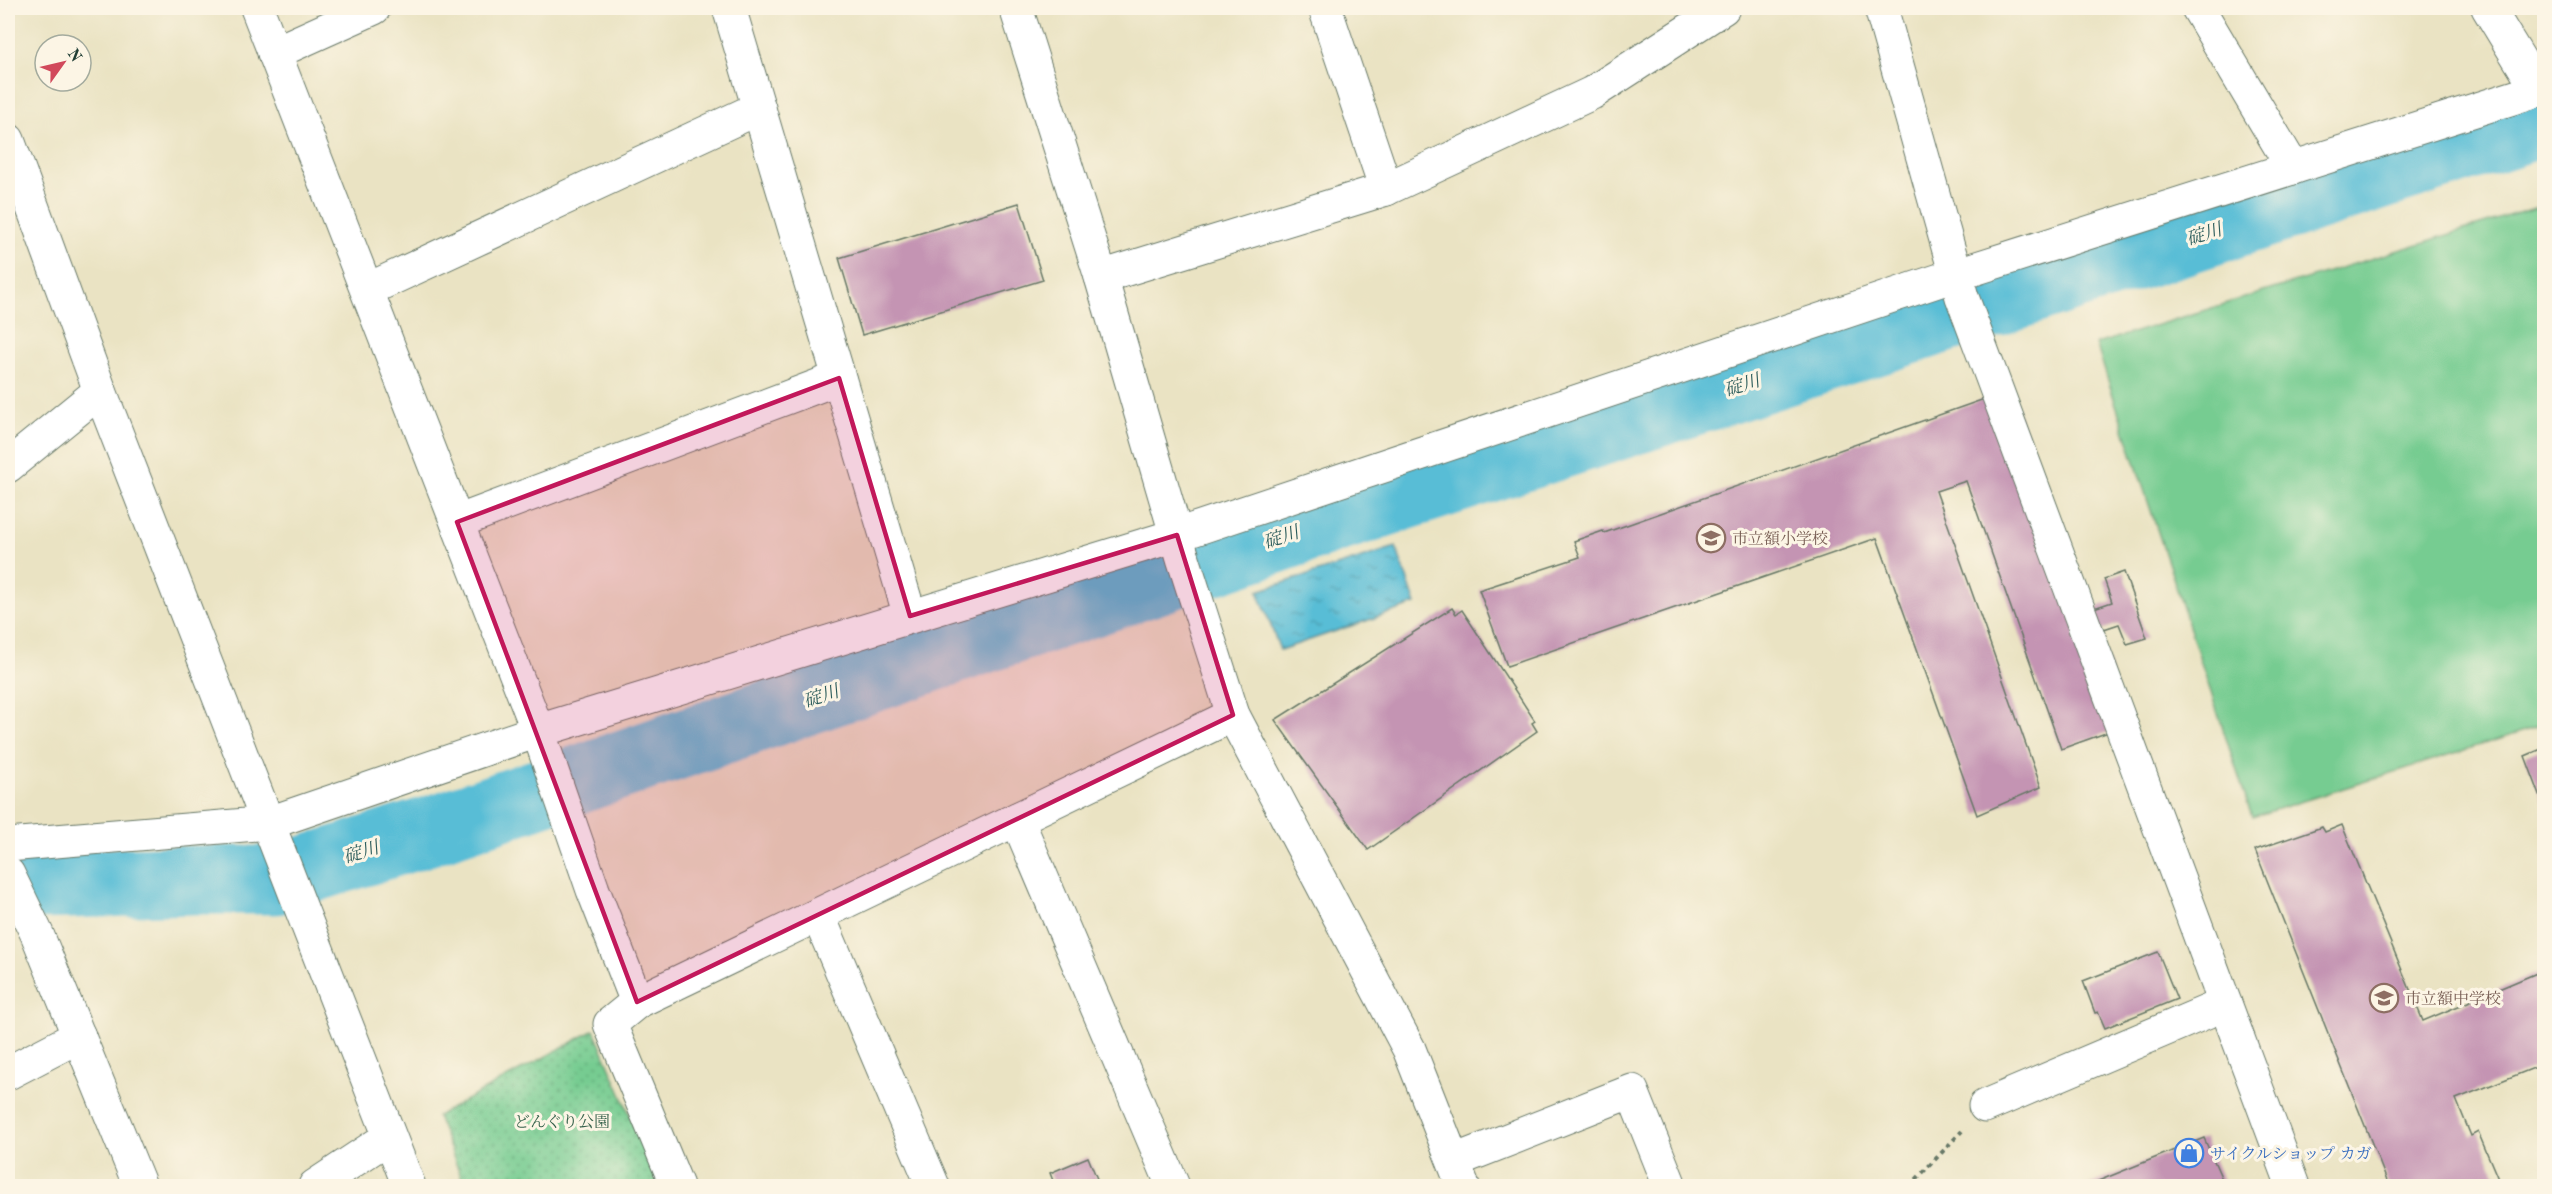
<svg xmlns="http://www.w3.org/2000/svg" width="2552" height="1194" viewBox="0 0 2552 1194" font-family="'Old Standard TT','Noto Serif JP',serif">
<defs>
<pattern id="grass-dots" width="8" height="8" patternUnits="userSpaceOnUse" patternTransform="scale(1.5)"><rect width="8" height="8" fill="#76cc91"/><path d="M2 2h.1M6 6h.1" fill="none" stroke="#60a777" stroke-width="1.8" stroke-linecap="round"/></pattern>
<pattern id="water-ripples" width="26" height="14" patternUnits="userSpaceOnUse" patternTransform="scale(1.5)"><rect width="26" height="14" fill="#58bdd6"/><path d="M2 4q2-2 4 0t4 0M15 11q2-2 4 0t4 0" fill="none" stroke="#489bae"/></pattern>
</defs>
<rect width="100%" height="100%" fill="#fcf5e5"/>
<filter id="ink" filterUnits="userSpaceOnUse"><feTurbulence type="fractalNoise" baseFrequency=".0167" numOctaves="2"/><feDisplacementMap in="SourceGraphic" scale="12" xChannelSelector="R" yChannelSelector="G"/><feConvolveMatrix kernelMatrix="1 2 1 2 8 2 1 2 1" color-interpolation-filters="sRGB"/></filter>
<filter id="wash" filterUnits="userSpaceOnUse"><feTurbulence type="fractalNoise" baseFrequency=".008" numOctaves="4" result="noise"/><feDisplacementMap in="SourceGraphic" scale="24" xChannelSelector="R" yChannelSelector="G"/><feGaussianBlur stdDeviation="1.35" result="paint"/><feColorMatrix in="noise" values="0 0 0 0 0 0 0 0 0 0 0 0 0 0 0 0 0 1.4 0 .05"/><feComposite in="paint" operator="in"/></filter>
<g filter="url(#wash)">
<rect width="100%" height="100%" fill="#eae3c3"/>
<polygon fill="url(#grass-dots)" stroke="#4a8462" stroke-width="1.5" points="594,1030 660,1186 465,1186 437,1116"/>
<polygon fill="#76cc91" stroke="#4a8462" stroke-width="1.5" points="2544,205 2544,725 2252,817 2096,344"/>
<polygon fill="url(#water-ripples)" stroke="#3c7d85" stroke-width="1.5" points="1396,547 1416,604 1280,650 1258,591"/>
<g fill="none" stroke-linecap="round" stroke-linejoin="round">
<polyline stroke="#58bdd6" stroke-width="69" points="8,886 194,880 275,880 429,831 1331,520 2544,122"/>
</g>
<g id="blocks">
<g fill="#c494b3">
<polygon points="1019,203 1043,280 862,335 839,258"/>
<polygon points="2010,390 2088,610 2112,602 2104,579 2124,572 2147,638 2127,644 2119,624 2098,631 2128,725 2061,749 1966,481 1936,491 2041,787 1977,815 1877,538 1507,666 1479,590 1580,557 1574,541 1603,531 1604,533"/>
<polygon points="1452,608 1456,614 1462,610 1535,721 1532,723 1537,731 1368,850 1275,720"/>
<polygon points="2544,748 2544,806 2525,756"/>
<polygon points="2342,825 2423,1021 2544,970 2544,1064 2456,1099 2471,1136 2478,1132 2501,1186 2389,1186 2255,850 2322,827 2325,832"/>
<polygon points="2158,952 2177,999 2105,1028 2098,1012 2095,1013 2083,981"/>
<polygon points="2204,1138 2225,1186 2086,1186"/>
<polygon points="1088,1157 1100,1186 1055,1186 1050,1173"/>
</g>
</g>
</g>
<g filter="url(#ink)">
<use href="#blocks" fill-opacity="0" stroke="#676" stroke-width="1.5"/>
<g fill="none" stroke-linecap="round" stroke-linejoin="round">
<g stroke="#676" stroke-width="35">
<g id="minor">
<polyline points="257,8 538,731 593,890 637,1002 610,1024 677,1186"/>
<polyline points="729,8 910,616"/>
<polyline points="1016,8 1101,277 1183,558 1233,715 1409,1049 1463,1186"/>
<polyline points="1325,8 1386,189"/>
<polyline points="1881,8 1962,297 2293,1186"/>
<polyline points="2198,8 2293,168"/>
<polyline points="2488,8 2538,90"/>
<polyline points="274,53 374,8"/>
<polyline points="8,140 100,391 409,1186"/>
<polyline points="1101,277 1386,189 1592,93 1723,8"/>
<polyline points="367,290 759,108"/>
<polyline points="8,466 100,391"/>
<polyline points="457,522 839,378"/>
<polyline points="1017,819 1173,1186"/>
<polyline points="8,845 269,823 538,731 1177,535 1955,275 2544,88"/>
<polyline points="8,874 37,934 140,1186"/>
<polyline points="818,915 933,1186"/>
<polyline points="637,1002 1233,715"/>
<polyline points="8,1073 79,1036"/>
<polyline points="1985,1106 2225,1004"/>
<polyline points="1454,1161 1632,1091 1670,1186"/>
<polyline points="315,1186 389,1137"/>
</g>
</g>
<polyline stroke="#676" stroke-width="4" stroke-dasharray="4.5 4.5" stroke-linecap="butt" points="1910,1186 1962,1131"/>
<use href="#minor" stroke="#fff" stroke-width="33"/>
</g>
</g>
<path fill="#c2185b" fill-opacity="0.2" stroke="#c2185b" stroke-width="4.5" stroke-linejoin="round" d="M839 378 910 616 1177 535 1233 715 637 1002 457 522Z"/>
<defs>
<g id="school-ring" transform="scale(1.5)"><circle r="9.5" fill="#fcf5e5" stroke="#8d6e63" stroke-width="1.5"/><path d="M0-5L7-2L0 1L-7-2ZM-4 1L0 2.5L4 1V4Q0 6-4 4Z" fill="#8d6e63"/></g>
<g id="shop-ring" transform="scale(1.5)"><circle r="9.5" fill="#fcf5e5" stroke="#3f7fe0" stroke-width="1.5"/><path d="M-5-2.5h2.3a2.7 3.5 0 0 1 5.4 0H5L5.5 6h-11ZM-1.5-2.5h3a1.5 2.3 0 0 0-3 0Z" fill="#3f7fe0"/></g>
</defs>
<g fill-rule="evenodd">
<use href="#school-ring" x="1711" y="538"/>
<use href="#school-ring" x="2384" y="998"/>
<use href="#shop-ring" x="2189" y="1153"/>
</g>
<g text-anchor="middle" stroke-width="6" stroke-linejoin="round" paint-order="stroke">
<g font-size="16" fill="#785e54" stroke="#fcf5e5" text-anchor="start">
<text x="1732" y="544">市立額小学校</text>
<text x="2405" y="1004">市立額中学校</text>
</g>
<g font-size="16" fill="#35614b" stroke="#fcf5e5">
<text x="562" y="1127">どんぐり公園</text>
</g>
<g font-size="16" fill="#366cbe" stroke="#fcf5e5" text-anchor="start">
<text x="2210" y="1159">サイクルショップ カガ</text>
</g>
<g font-size="18" font-style="italic" fill="#2d5d5c" stroke="#fcf5e5">
<text transform="translate(2204 234) rotate(-18)" y="6">碇川</text>
<text transform="translate(1742 385) rotate(-18)" y="6">碇川</text>
<text transform="translate(1281 537) rotate(-19)" y="6">碇川</text>
<text transform="translate(821 696) rotate(-19)" y="6">碇川</text>
<text transform="translate(361 852) rotate(-18)" y="6">碇川</text>
</g>
</g>
<rect width="2552" height="1194" fill="none" stroke="#fcf5e5" stroke-width="30"/>
<g transform="translate(63 63) rotate(56)"><circle r="28" fill="#fcf5e5" stroke="#a4ab9e" stroke-width="1.5"/>
<path d="M0-4.5L10 22L0 15L-10 22Z" fill="#d1495b"/>
<text y="-9" font-size="16" font-weight="bold" text-anchor="middle" fill="#1f3d34">N</text>
</g>
</svg>
